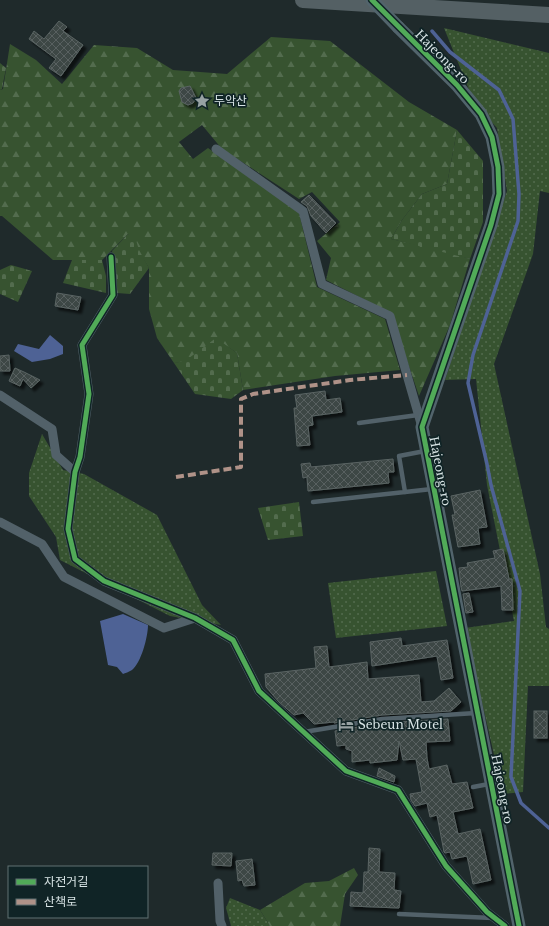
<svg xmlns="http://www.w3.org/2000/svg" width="549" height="926" viewBox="0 0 549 926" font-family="'Libre Baskerville','Noto Sans KR',serif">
<defs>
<pattern id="grass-dots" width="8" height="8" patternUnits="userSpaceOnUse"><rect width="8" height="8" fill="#375330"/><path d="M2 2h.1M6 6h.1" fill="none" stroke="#536c4e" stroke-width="1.8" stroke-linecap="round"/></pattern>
<pattern id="forest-firs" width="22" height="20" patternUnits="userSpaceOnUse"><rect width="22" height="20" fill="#375330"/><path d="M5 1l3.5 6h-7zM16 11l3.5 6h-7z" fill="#536c4e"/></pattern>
<pattern id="cemetery-stones" width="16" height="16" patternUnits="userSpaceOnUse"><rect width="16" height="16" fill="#375330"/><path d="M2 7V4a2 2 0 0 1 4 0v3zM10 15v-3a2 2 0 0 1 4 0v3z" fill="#536c4e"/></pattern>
<pattern id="building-cross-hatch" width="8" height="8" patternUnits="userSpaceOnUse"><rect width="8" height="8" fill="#3d4645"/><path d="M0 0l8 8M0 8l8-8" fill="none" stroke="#586160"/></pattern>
<filter id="shadow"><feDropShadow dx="3.5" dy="3.5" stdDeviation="1" flood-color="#0009"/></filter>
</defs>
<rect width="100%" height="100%" fill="#1f2a2b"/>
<g fill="url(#grass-dots)">
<polygon points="444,28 549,53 549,193 540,191 533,254 494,364 540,574 546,627 549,629 549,686 528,686 523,792 503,794 465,628 514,621 487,485 476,379 445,380 507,191 497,128 474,102"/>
<polygon points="42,434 63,470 84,474 157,515 202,605 221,625 170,616 60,560 56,537 29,496 29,473"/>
<polygon points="436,571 447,626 336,638 328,583"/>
<polygon points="230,898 260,910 270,926 231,926 226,908"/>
</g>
<g fill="url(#forest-firs)">
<polygon points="271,37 330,41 409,102 457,130 447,184 422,194 402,220 391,239 449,252 470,259 450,325 419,396 391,313 326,280 331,258 317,241 340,222 312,192 299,199 222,149 202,125 179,142 193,159 208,148 299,213 317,287 385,319 400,370 335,376 243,390 237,353 216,339 185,362 174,363 157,338 149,309 149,268 128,234 102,260 53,260 2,216 0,216 0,90 3,89 10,44 36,60 62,84 94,45 137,48 173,70 227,74"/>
<polygon points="354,868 358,875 345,894 340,926 270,926 260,910 305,883 329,881"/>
</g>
<g fill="url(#cemetery-stones)">
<polygon points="0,63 6,68 2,89 0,90"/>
<polygon points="457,130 483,161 483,222 470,259 391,239 402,220 422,194 447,184"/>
<polygon points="128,234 136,240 139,250 149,268 130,294 117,293 116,269 112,251"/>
<polygon points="72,260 102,260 106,276 106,293 63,283"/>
<polygon points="11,265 32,271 18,302 0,294 0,270"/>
<polygon points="216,338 237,353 243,390 231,399 195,394 174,363 185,361"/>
<polygon points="299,502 303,536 268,540 258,508"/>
</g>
<g fill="#4e6295">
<polygon points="50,335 63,346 63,354 50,359 32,362 14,351 18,344 39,349"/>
<path d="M123 614 148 625C148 637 141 663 132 670 129 672 125 673 123 674L117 667 108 665 100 621Z"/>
</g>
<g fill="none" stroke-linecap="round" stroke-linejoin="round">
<polyline stroke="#4e6295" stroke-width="3.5" points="432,31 450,52 499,90 513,119 519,194 518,221 473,355 468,383 487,464 491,485 520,591 511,777 521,803 549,828"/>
</g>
<g fill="url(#building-cross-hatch)" stroke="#5a6463" filter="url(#shadow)">
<polygon points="59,21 67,27 63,31 83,45 61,76 49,68 56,59 29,39 34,31 44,39"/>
<polygon points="190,86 196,98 193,103 188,105 182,102 179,91 181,88"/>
<polygon points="309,195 336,223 326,233 311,216 307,206 301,202"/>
<polygon points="57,293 81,297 78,310 55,306"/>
<polygon points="9,355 10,371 0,371 0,356"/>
<polygon points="15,368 24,372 40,380 31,388 23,379 20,386 9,381"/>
<polygon points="325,391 326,400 340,398 342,412 312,416 313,425 308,426 310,445 297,446 294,408 297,408 295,395"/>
<polygon points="393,459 394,472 388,472 389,483 308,491 307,477 303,478 301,464 310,463 311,467"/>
<polygon points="480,490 487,527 478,528 480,544 458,547 452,515 455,515 451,496"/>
<polygon points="503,549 509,579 512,579 513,610 502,610 501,586 462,591 461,587 459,568 468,567 467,563 495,558 493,551"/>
<polygon points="469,593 473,612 466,613 463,594"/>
<polygon points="401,638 402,646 447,640 453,678 441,680 437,656 372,666 370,642"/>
<polygon points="327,646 329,667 367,662 368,679 419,675 421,702 434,701 449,688 461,702 451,711 382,715 334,723 334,722 314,724 303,713 294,715 279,702 266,687 265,674 316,668 314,647"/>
<rect x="534" y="711" width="13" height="27"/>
<polygon points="448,719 450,741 426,742 427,758 429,769 447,765 452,784 467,782 473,808 453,812 458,834 480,829 491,880 473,884 467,856 452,859 450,852 445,853 444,852 437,815 430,817 427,803 415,806 411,800 410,794 422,792 416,759 403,760 399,741 397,760 370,763 370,760 352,762 352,751 346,749 346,745 337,746 335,731 382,723"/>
<polygon points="379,768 395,776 394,782 377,776"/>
<polygon points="369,848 380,849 379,872 395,873 394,890 401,891 399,908 350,906 351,892 363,893 364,872 368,872"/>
<polygon points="213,853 232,853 231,866 212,865"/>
<polygon points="252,859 255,885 244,886 242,880 238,881 236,861"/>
</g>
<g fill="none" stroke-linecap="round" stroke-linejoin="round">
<g stroke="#526169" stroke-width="4.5">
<polyline points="359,423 418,415"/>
<polyline points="405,492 432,489"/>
<polyline points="313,502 405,492 399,456 425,451"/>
<polyline points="304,732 382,719 476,713"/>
<polyline points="473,787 489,784"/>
<polyline points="399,914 493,918"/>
</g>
<g stroke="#526169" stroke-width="9">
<polyline points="216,149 303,211 322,284 390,316 422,427"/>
<polyline points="111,257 113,295 82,345 89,394 80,457 75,472 68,529 75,559 104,581 195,618 233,640 259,691 346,771 398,790 446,866 487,912 505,926"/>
<polyline points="0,395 52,429 56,455 75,472"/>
<polyline points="0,522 42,544 64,577 164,628 195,618"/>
<polyline points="218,883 220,921 222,926"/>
</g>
<polyline stroke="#52646c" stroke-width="13" points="398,27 457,85 481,114 492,137 498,167 499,194 491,225 422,427 519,926"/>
<polyline stroke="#546064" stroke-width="16" points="303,0 549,15"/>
<polyline stroke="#52646c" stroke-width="13" points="372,0 398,27"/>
<polyline stroke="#af9288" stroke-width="4" stroke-dasharray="8 4" stroke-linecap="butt" points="176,477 241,467 241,399 253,394 350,380 407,375"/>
<g stroke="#102426" stroke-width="8">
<g id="cycleway">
<polyline points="372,0 457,85 481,114 492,137 498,167 499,194 491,225 422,427 519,926"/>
<polyline points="111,257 113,295 82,345 89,394 80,457 75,472 68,529 75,559 104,581 195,618 233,640 259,691 346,771 398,790 446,866 487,912 505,926"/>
</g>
</g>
<use href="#cycleway" stroke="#51ab58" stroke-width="5"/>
</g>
<defs>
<g id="sight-bare" transform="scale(1.2)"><path d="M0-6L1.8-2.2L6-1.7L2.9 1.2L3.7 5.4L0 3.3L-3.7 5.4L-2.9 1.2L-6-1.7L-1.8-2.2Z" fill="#97a2a3" stroke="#102426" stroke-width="2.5" paint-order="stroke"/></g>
<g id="hotel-bare" transform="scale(1.2)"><path d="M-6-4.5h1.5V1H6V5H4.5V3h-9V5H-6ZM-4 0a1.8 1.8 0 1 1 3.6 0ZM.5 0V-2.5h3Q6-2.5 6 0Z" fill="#97a2a3" stroke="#102426" stroke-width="2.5" paint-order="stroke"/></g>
</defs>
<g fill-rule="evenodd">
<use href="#sight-bare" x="202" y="101"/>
<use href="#hotel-bare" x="346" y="725"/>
</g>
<g text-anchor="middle" stroke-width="3.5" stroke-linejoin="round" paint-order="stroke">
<g font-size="12" fill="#d7e3e4" stroke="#102426">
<text transform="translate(442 57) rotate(45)" y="4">Hajeong-ro</text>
<text transform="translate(440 471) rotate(79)" y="4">Hajeong-ro</text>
<text transform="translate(502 789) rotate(79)" y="4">Hajeong-ro</text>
</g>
<g font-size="12" fill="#d7e3e4" stroke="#102426" text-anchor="start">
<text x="214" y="105">두악산</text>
<text x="358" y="729">Sebeun Motel</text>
</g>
</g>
<rect x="8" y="866" width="140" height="52" fill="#102426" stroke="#607072"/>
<rect x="16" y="879" width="20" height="6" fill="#51ab58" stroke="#607072"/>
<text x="44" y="886" font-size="12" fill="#d7e3e4">자전거길</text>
<rect x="16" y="899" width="20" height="6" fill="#af9288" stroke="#607072"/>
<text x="44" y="906" font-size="12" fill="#d7e3e4">산책로</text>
</svg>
